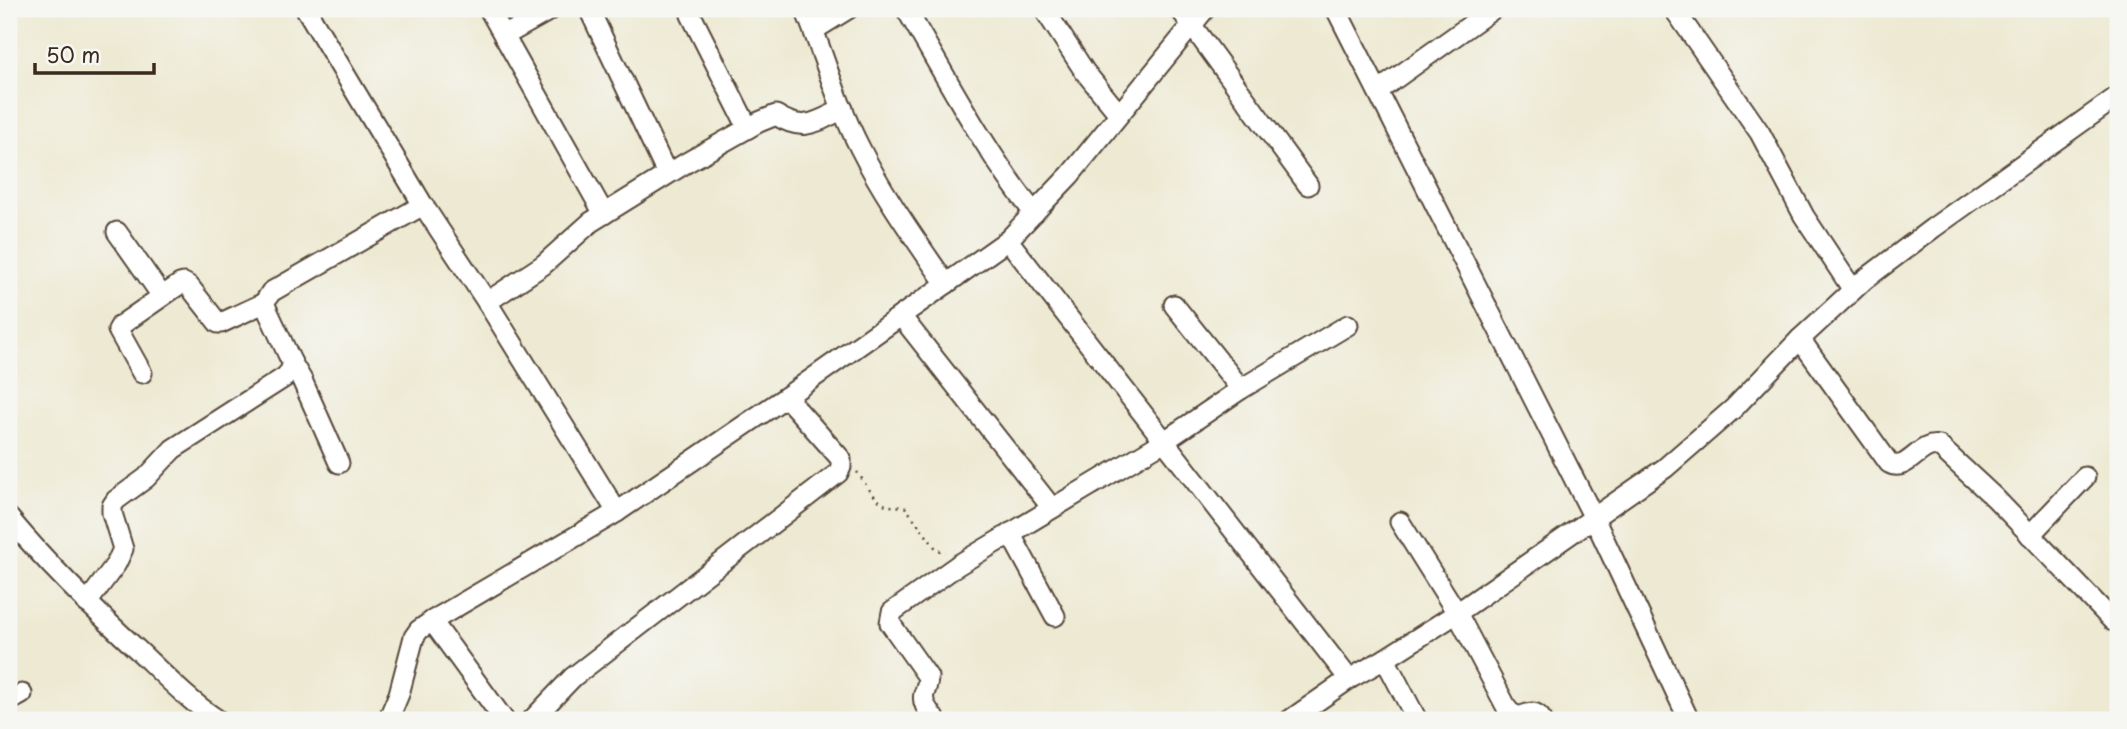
<svg xmlns="http://www.w3.org/2000/svg" width="2127" height="729" viewBox="0 0 2127 729" font-family="'Playpen Sans',sans-serif">
<rect width="100%" height="100%" fill="#f6f6f2"/>
<filter id="ink" filterUnits="userSpaceOnUse"><feTurbulence type="fractalNoise" baseFrequency=".0143" numOctaves="2"/><feDisplacementMap in="SourceGraphic" scale="14" xChannelSelector="R" yChannelSelector="G"/><feConvolveMatrix kernelMatrix="1 2 1 2 8 2 1 2 1" color-interpolation-filters="sRGB"/></filter>
<filter id="wash" filterUnits="userSpaceOnUse"><feTurbulence type="fractalNoise" baseFrequency=".00686" numOctaves="4" result="noise"/><feDisplacementMap in="SourceGraphic" scale="28" xChannelSelector="R" yChannelSelector="G"/><feGaussianBlur stdDeviation="1.57" result="paint"/><feColorMatrix in="noise" values="0 0 0 0 0 0 0 0 0 0 0 0 0 0 0 0 0 1.4 0 .05"/><feComposite in="paint" operator="in"/></filter>
<g filter="url(#wash)">
<rect width="100%" height="100%" fill="#ede9d2"/>
</g>
<g filter="url(#ink)">
<g fill="none" stroke-linecap="round" stroke-linejoin="round">
<g stroke="#564739" stroke-width="23">
<g id="minor">
<polyline points="306,9 423,205 487,302 617,512"/>
<polyline points="489,9 604,214"/>
<polyline points="589,9 667,174"/>
<path d="M805 9C824 55 837 104 860 148 884 196 916 240 946 284"/>
<path d="M906 9C947 78 984 150 1034 213"/>
<polyline points="1044,9 1085,72 1119,114"/>
<polyline points="1180,9 1308,185"/>
<polyline points="1336,9 1594,518 1689,720"/>
<polyline points="1674,9 1760,133 1804,216 1853,290"/>
<polyline points="691,15 748,128"/>
<polyline points="814,30 848,9"/>
<polyline points="504,36 552,9"/>
<polyline points="1378,91 1493,9"/>
<polyline points="117,232 162,296"/>
<polyline points="1008,240 1349,679 1385,659 1457,613 1665,468 1733,409 1800,339 1864,280 1933,228 2118,96"/>
<path d="M487 302 543 265 591 222 686 163 759 122 776 115C804 133 816 122 843 109"/>
<polyline points="1174,305 1241,389"/>
<polyline points="901,316 1052,508"/>
<path d="M1800 339 1889 463C1908 474 1919 441 1939 446L1995 498 2113 621 2118 622"/>
<polyline points="292,363 302,380 339,463"/>
<polyline points="142,373 118,330 121,325 180,284 184,283 189,286 218,323 221,323 264,303"/>
<path d="M9 518C50 567 94 610 141 653 165 676 189 701 218 720"/>
<path d="M1400 522 1457 613 1509 712 1519 717C1529 713 1535 709 1542 720"/>
<polyline points="1010,533 1055,616"/>
<polyline points="2030,535 2085,477"/>
<polyline points="87,603 116,564 123,549 112,513 112,506 116,500 146,478 173,449 285,377 291,370 292,363 264,303 271,292 423,205"/>
<polyline points="432,621 504,720"/>
<polyline points="1385,659 1417,720"/>
<polyline points="9,701 22,694"/>
<polyline points="388,720 399,694 414,637 419,630 432,621 617,512 786,397 1008,240 1070,175 1205,9"/>
<polyline points="532,720 573,677 838,473 841,467 841,459 786,397"/>
<path d="M935 720C930 712 921 704 924 694 926 688 928 684 928 677L890 623 892 612 958 565 1163 442 1241 389 1348 325"/>
<polyline points="1290,720 1349,679"/>
</g>
</g>
<path stroke="#564739" stroke-width="2.5" stroke-dasharray="2 5" stroke-linecap="butt" d="M857 472C864 481 873 498 884 504 891 508 899 505 906 508L937 550 946 552"/>
<use href="#minor" stroke="#fff" stroke-width="19"/>
</g>
</g>
<rect width="2127" height="729" fill="none" stroke="#f6f6f2" stroke-width="35"/>
<path d="M35 63v10h119v-10" fill="none" stroke="#3b2a1e" stroke-width="3.5"/>
<text x="46" y="63" font-size="21" fill="#3b2a1e" stroke="#f6f6f2" stroke-width="5" paint-order="stroke">50 m</text>
</svg>
